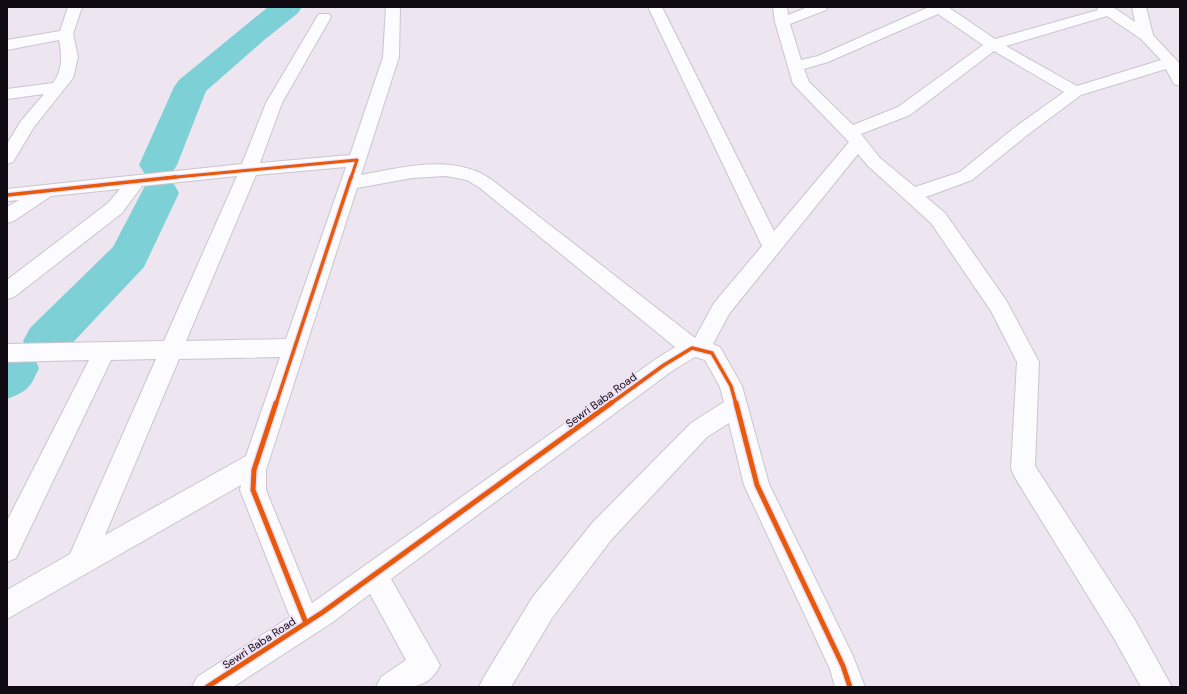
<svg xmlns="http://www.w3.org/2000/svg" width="1187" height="694" viewBox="0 0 1187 694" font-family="'DM Sans',sans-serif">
<rect width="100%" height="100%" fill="#ede6f1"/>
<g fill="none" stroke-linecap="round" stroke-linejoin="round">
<g fill="#7dd0d5" fill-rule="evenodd">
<polygon points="268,7 302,7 298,13 263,41 206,91 177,165 171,174 158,177 145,174 139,165 174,87 179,80"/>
<path d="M160 180 174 184 179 193 144 267 62 354 46 359 33 355 39 368C30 388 28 391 7 399V352L16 349 30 353 23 341 30 328 113 247 146 184Z"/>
</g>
<g stroke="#cac5ce" stroke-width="2">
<g id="minor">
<path d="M68 7H82L73 34 78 57 73 78 34 127 13 162 7 164V144L21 121 44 94 7 99V89L53 83C63 70 62 55 59 40L7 50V40L60 31Z"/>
<path d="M386 7H400L399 57 361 175C403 167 455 153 492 180L695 338 714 303 762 246 648 7H662L774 231 849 142 793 84 775 22 773 7H787L788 15 808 7H828L826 10 790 24 801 60 818 56 929 7H948L995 39 1098 10 1096 7H1113L1135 22 1132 7H1146L1153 35 1180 64V86L1174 84 1166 69 1081 95 1026 136 972 180 926 197 945 213 1006 300 1039 362 1035 466 1135 620 1172 687H1141L1115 640 1014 476 1011 468 1017 362 991 311 931 223 868 166 858 154 729 314 713 344 720 347 742 386 769 484 853 656 865 687H835L830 669 744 485 729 423 707 437 611 540 552 618 511 687H479L484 677 532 598 593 522 691 423 724 402 720 387 705 360 695 357 672 371 391 579 440 665C428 693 401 687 376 687L381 677 406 660 370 594 333 622 233 687H192L197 677 290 617 240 490 241 485 7 619V590L70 554 156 359 111 360 16 558 7 562V521L89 360 7 362V344L164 341 237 176 142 186 122 213 14 297 7 299V280L108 203 120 189 51 196 14 221 7 223V207L19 200 7 201V189L242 164 266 103 317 17 319 14H329L331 17 282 103 260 163 350 155 383 57ZM938 14 983 45 898 107 853 125 809 82 804 69 828 62ZM1107 16 1141 39 1161 60 1077 86 1006 46ZM994 51 1064 92 1014 128 960 172 915 187 880 158 861 134 910 115ZM346 167 286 339 186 341 256 175ZM446 176 467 180 480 188 675 347 656 359 312 603 266 490V470L357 188 412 178ZM280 357 246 456 105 535 179 359Z"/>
</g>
</g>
<use href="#minor" fill="#fcfbfd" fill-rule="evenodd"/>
<g stroke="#eee1f6" stroke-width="5">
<polyline id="cycleway-far2" points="166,178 357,160 351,178"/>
</g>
<g stroke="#eee1f6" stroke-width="6">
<g id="cycleway-far1">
<polyline points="7,195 176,177"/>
<polyline points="276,404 351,177"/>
<polyline points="610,404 664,365 692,348 712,353 731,386 736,404"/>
</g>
</g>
<g stroke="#eee1f6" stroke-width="8">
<g id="cycleway">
<polyline points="276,403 254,470 253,490 306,623"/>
<polyline points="736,403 757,485 843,666 850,687"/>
<polyline points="207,687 323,612 611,403"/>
</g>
</g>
<use href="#cycleway-far2" stroke="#e8590c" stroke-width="3"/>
<use href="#cycleway-far1" stroke="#e8590c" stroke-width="3.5"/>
<use href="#cycleway" stroke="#e8590c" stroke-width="5"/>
</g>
<g text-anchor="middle" stroke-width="4" stroke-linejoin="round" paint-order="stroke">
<g font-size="11" fill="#100b12" stroke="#eee1f6">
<text transform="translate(601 400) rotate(-36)" y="4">Sewri Baba Road</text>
<text transform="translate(259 643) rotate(-33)" y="4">Sewri Baba Road</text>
</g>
</g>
<rect width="1187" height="694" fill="none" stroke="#100b12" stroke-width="16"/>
</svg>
